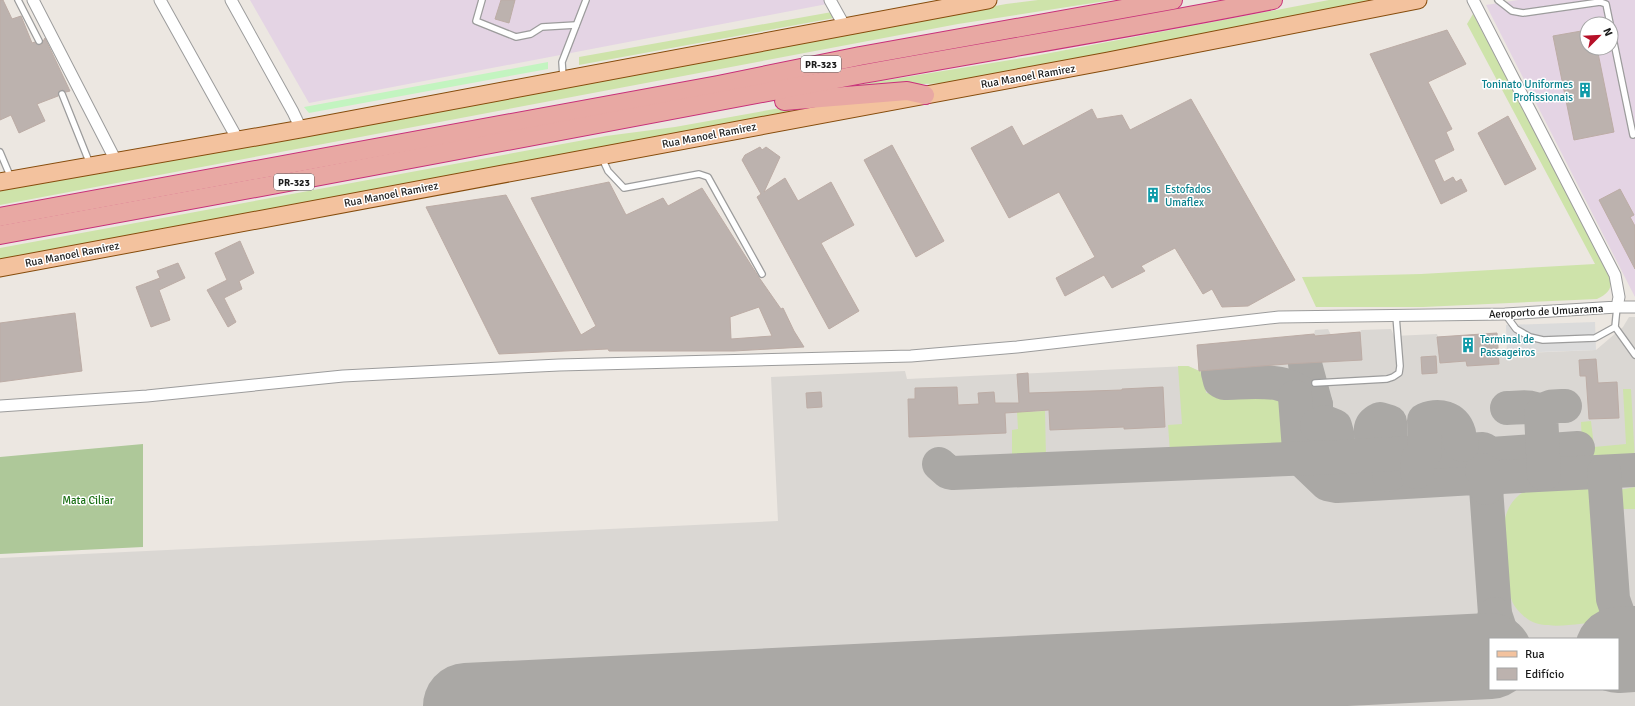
<svg xmlns="http://www.w3.org/2000/svg" width="1635" height="706" viewBox="0 0 1635 706" font-family="Signika,sans-serif">
<rect width="100%" height="100%" fill="#ece7e1"/>
<g fill="#e4d4e4" fill-rule="evenodd">
<polygon points="250,0 825,0 827,4 309,103"/>
<path d="M1518 0H1635V297L1486 5ZM1587 24H1611V48H1587Z"/>
</g>
<path fill="#dad7d3" fill-rule="evenodd" d="M1629 317H1635V706H0V558L778 521 771 377 905 371 907 379 1188 366 1199 371 1197 345 1314 334 1315 330 1328 329 1331 335 1360 332 1361 330 1391 329 1394 336 1437 334 1438 337 1497 333 1499 354 1596 350 1623 327ZM1490 639H1618V689H1490Z"/>
<g fill="#cee3aa">
<polygon points="1038,0 1112,0 958,24 0,205 0,191 237,149 1006,4"/>
<polygon points="1329,0 1387,0 946,83 857,87 857,85 1029,57"/>
<polygon points="832,12 834,18 579,65 579,57"/>
<path d="M1473 14 1610 273C1613 287 1610 293 1597 299L1423 307H1316L1302 277 1421 274 1595 264 1467 24Z"/>
<polygon points="835,103 732,123 0,260 0,248 606,136 675,127 780,108"/>
<polygon points="1178,366 1188,366 1204,373 1206,393 1260,389 1283,391 1288,403 1290,446 1170,452 1168,425 1182,424"/>
<polygon points="1623,389 1631,389 1635,462 1583,465 1581,422 1591,421 1594,447 1626,444"/>
<polygon points="1045,411 1046,458 1012,459 1012,430 1018,429 1017,412"/>
<path d="M1597 483 1604 621C1583 623 1547 631 1529 620 1524 617 1516 609 1514 605 1505 590 1501 530 1506 515 1509 505 1516 496 1525 491 1541 481 1577 484 1597 483Z"/>
<polygon points="1635,487 1635,509 1623,509 1619,507 1616,498 1619,490"/>
</g>
<polygon fill="#aec899" points="143,444 143,547 0,554 0,457"/>
<polygon fill="#c3f4c0" points="548,62 548,69 309,113 304,107"/>
<polygon fill="#dbdbdb" points="1595,322 1596,350 1507,353 1506,325"/>
<g fill="none" stroke-linecap="round" stroke-linejoin="round">
<g stroke="#aaa8a5" stroke-width="34">
<polyline points="1305,364 1316,405 1316,414"/>
<path d="M1218 373 1220 381 1224 383C1260 382 1288 376 1316 405"/>
<polyline points="1295,397 1299,450 1304,462 1327,484 1337,486 1474,478 1482,482 1486,488 1495,614 1500,629 1508,639"/>
<path d="M1507 408C1519 408 1534 404 1541 414"/>
<polyline points="1317,425 1325,422 1335,426 1338,437 1334,446"/>
<path d="M1375 444C1370 434 1367 425 1380 419L1390 422 1392 464 1389 475"/>
<polyline points="939,464 948,472 953,473 1338,457 1483,449 1491,454 1578,448"/>
<polyline points="1482,470 1486,472 1486,488 1490,481 1501,477 1635,470"/>
<path d="M1417 472 1418 459 1425 452 1424 420C1439 414 1454 417 1459 433 1460 438 1458 442 1462 445"/>
<polyline points="1604,472 1613,599 1622,625 1635,642"/>
<path d="M1544 474 1541 414C1547 405 1555 406 1565 406"/>
<path d="M1458 658C1481 647 1489 639 1495 614"/>
</g>
<g stroke="#aaa8a5" stroke-width="86">
<polyline points="1618,650 1635,649"/>
<polyline points="466,706 1490,656"/>
</g>
</g>
<g fill="#bcb2ae" stroke="#bcaca5" fill-rule="evenodd">
<polygon points="0,0 3,0 12,19 21,16 32,43 35,42 41,45 45,38 70,91 66,92 60,90 58,96 37,104 45,121 19,133 11,115 0,120"/>
<polygon points="501,0 515,0 509,23 495,19"/>
<polygon points="1447,30 1466,64 1428,82 1452,129 1446,132 1454,150 1434,160 1444,182 1453,177 1456,182 1461,179 1467,191 1441,204 1370,54"/>
<polygon points="1587,30 1587,48 1597,48 1614,132 1574,140 1553,36"/>
<polygon points="1191,99 1295,280 1248,306 1222,307 1212,289 1203,294 1175,248 1141,266 1145,271 1112,288 1104,275 1065,296 1056,278 1095,257 1059,192 1009,218 971,148 1012,126 1023,146 1092,109 1097,119 1122,115 1130,130"/>
<polygon points="1508,116 1536,169 1505,185 1478,133"/>
<polygon points="892,145 944,241 916,257 864,160"/>
<polygon points="760,147 762,150 766,147 780,157 764,192 785,178 798,201 831,182 854,225 821,243 859,311 829,329 757,197 761,194 742,160 745,155"/>
<path d="M609 182 626 215 663 198 668 206 702 188 758 276 781 309 783 308 794 331 804 347 734 351H609L608 349 499 354 426 207 506 195 581 335 596 326 531 198ZM759 307 772 336 731 339 730 317Z"/>
<polygon points="1620,189 1634,215 1630,217 1635,226 1635,269 1599,200"/>
<polygon points="240,241 254,273 239,281 242,289 224,298 236,322 228,327 207,290 227,280 215,253"/>
<polygon points="178,263 185,278 159,290 170,320 151,327 136,287 160,278 157,271"/>
<polygon points="75,313 82,371 0,382 0,323"/>
<polygon points="1360,332 1362,360 1287,364 1199,371 1197,345 1314,334 1315,336"/>
<polygon points="1497,333 1499,364 1467,366 1466,361 1440,363 1437,337"/>
<polygon points="1436,356 1437,373 1422,374 1421,357"/>
<polygon points="1596,359 1598,383 1617,382 1619,418 1589,419 1586,376 1580,376 1579,360"/>
<polygon points="1028,373 1029,393 1122,390 1122,389 1163,387 1165,427 1124,429 1124,427 1050,430 1049,410 1005,413 1006,433 909,437 908,399 915,399 915,388 957,387 958,405 979,404 978,393 994,392 995,403 1019,403 1017,374"/>
<polygon points="821,392 822,407 807,408 806,393"/>
</g>
<g fill="none" stroke-linecap="round" stroke-linejoin="round">
<g stroke="#9c9c9c" stroke-width="8">
<g id="service">
<polyline points="18,0 39,41"/>
<polyline points="482,0 476,21 516,37 531,34 542,27 576,25"/>
<polyline points="1498,0 1512,11 1523,13 1600,2 1606,4 1633,135"/>
<polyline points="563,77 562,62 586,0"/>
<polyline points="62,94 90,164"/>
<polyline points="0,152 11,178"/>
<polyline points="602,158 608,171 624,188 699,174 708,177 762,274"/>
<polyline points="1505,314 1516,329 1530,337 1543,340 1595,338 1615,327 1617,307"/>
<polyline points="1615,327 1635,355"/>
<polyline points="1315,383 1387,379 1393,377 1399,373 1400,366 1396,316"/>
</g>
</g>
<g stroke="#9c9c9c" stroke-width="13">
<g id="minor">
<polyline points="33,0 116,161"/>
<polyline points="160,0 238,140"/>
<polyline points="231,0 293,112 301,129"/>
<polyline points="830,0 845,27"/>
<polyline points="1617,307 1635,307"/>
<polyline points="0,406 147,396 343,376 559,365 911,356 1017,347 1279,317 1505,314 1617,307 1619,297 1615,275 1473,0"/>
</g>
</g>
<g stroke="#864c0c" stroke-width="19">
<g id="primary">
<polyline points="0,182 301,129 988,0"/>
<polyline points="0,268 1108,61 1418,0"/>
</g>
</g>
<g stroke="#c7317a" stroke-width="20">
<g id="trunk">
<polyline points="784,101 907,91 925,95"/>
<polyline points="0,217 718,85 860,56 1173,0"/>
<path d="M0 235C288 183 575 128 863 74 1000 49 1137 27 1273 0"/>
</g>
</g>
<use href="#service" stroke="#fff" stroke-width="5.5"/>
<use href="#minor" stroke="#fff" stroke-width="11"/>
<use href="#primary" stroke="#f3c29e" stroke-width="17"/>
<use href="#trunk" stroke="#e8a8a3" stroke-width="18"/>
</g>
<defs>
<g id="building-bare" transform="scale(1.2)"><path d="M-4-6H4V6H1V3H-1V6H-4ZM-2.5-4.3h1.7v1.8h-1.7ZM.8-4.3h1.7v1.8H.8ZM-2.5-1h1.7V.8h-1.7ZM.8-1h1.7V.8H.8Z" fill="#0f9aa8" stroke="#fff" stroke-width="2.5" paint-order="stroke"/></g>
</defs>
<g fill-rule="evenodd">
<use href="#building-bare" x="1585" y="90"/>
<use href="#building-bare" x="1153" y="195"/>
<use href="#building-bare" x="1468" y="345"/>
</g>
<g text-anchor="middle" stroke-width="3" stroke-linejoin="round" paint-order="stroke">
<g fill="#fff" stroke="#5f5f5f" stroke-width="1">
<rect x="801" y="56" width="40" height="16" rx="3"/>
<rect x="274" y="174" width="40" height="16" rx="3"/>
</g>
<g font-size="10" font-weight="bold" fill="#1b1b1b">
<text x="821" y="68">PR-323</text>
<text x="294" y="186">PR-323</text>
</g>
<g font-size="11" fill="#1b1b1b" stroke="#fff">
<text transform="translate(1028 76) rotate(-10)" y="4">Rua Manoel Ramirez</text>
<text transform="translate(709 135) rotate(-11)" y="4">Rua Manoel Ramirez</text>
<text transform="translate(391 194) rotate(-11)" y="4">Rua Manoel Ramirez</text>
<text transform="translate(72 254) rotate(-11)" y="4">Rua Manoel Ramirez</text>
<text transform="translate(1546 311) rotate(-3)" y="4">Aeroporto de Umuarama</text>
</g>
<g font-size="11" fill="#0d838f" stroke="#fff" text-anchor="start">
<text x="1573" y="88" text-anchor="end">Toninato Uniformes<tspan x="1573" dy="13">Profissionais</tspan></text>
<text x="1165" y="193">Estofados<tspan x="1165" dy="13">Umaflex</tspan></text>
<text x="1480" y="343">Terminal de<tspan x="1480" dy="13">Passageiros</tspan></text>
</g>
<g font-size="11" fill="#196e13" stroke="#fff">
<text x="88" y="504">Mata Ciliar</text>
</g>
</g>
<rect x="1489" y="638" width="130" height="52" fill="#ffffff" stroke="#a4a4a4"/>
<rect x="1497" y="651" width="20" height="6" fill="#f3c29e" stroke="#a4a4a4"/>
<text x="1525" y="658" font-size="12" fill="#1b1b1b">Rua</text>
<rect x="1497" y="668" width="20" height="12" fill="#bcb2ae" stroke="#a4a4a4"/>
<text x="1525" y="678" font-size="12" fill="#1b1b1b">Edifício</text>
<g transform="translate(1599 36) rotate(66)"><circle r="19" fill="#ffffff" stroke="#a4a4a4"/>
<path d="M0-3L7 15L0 10L-7 15Z" fill="#b61028"/>
<text y="-6" font-size="11" font-weight="bold" text-anchor="middle" fill="#1b1b1b">N</text>
</g>
</svg>
